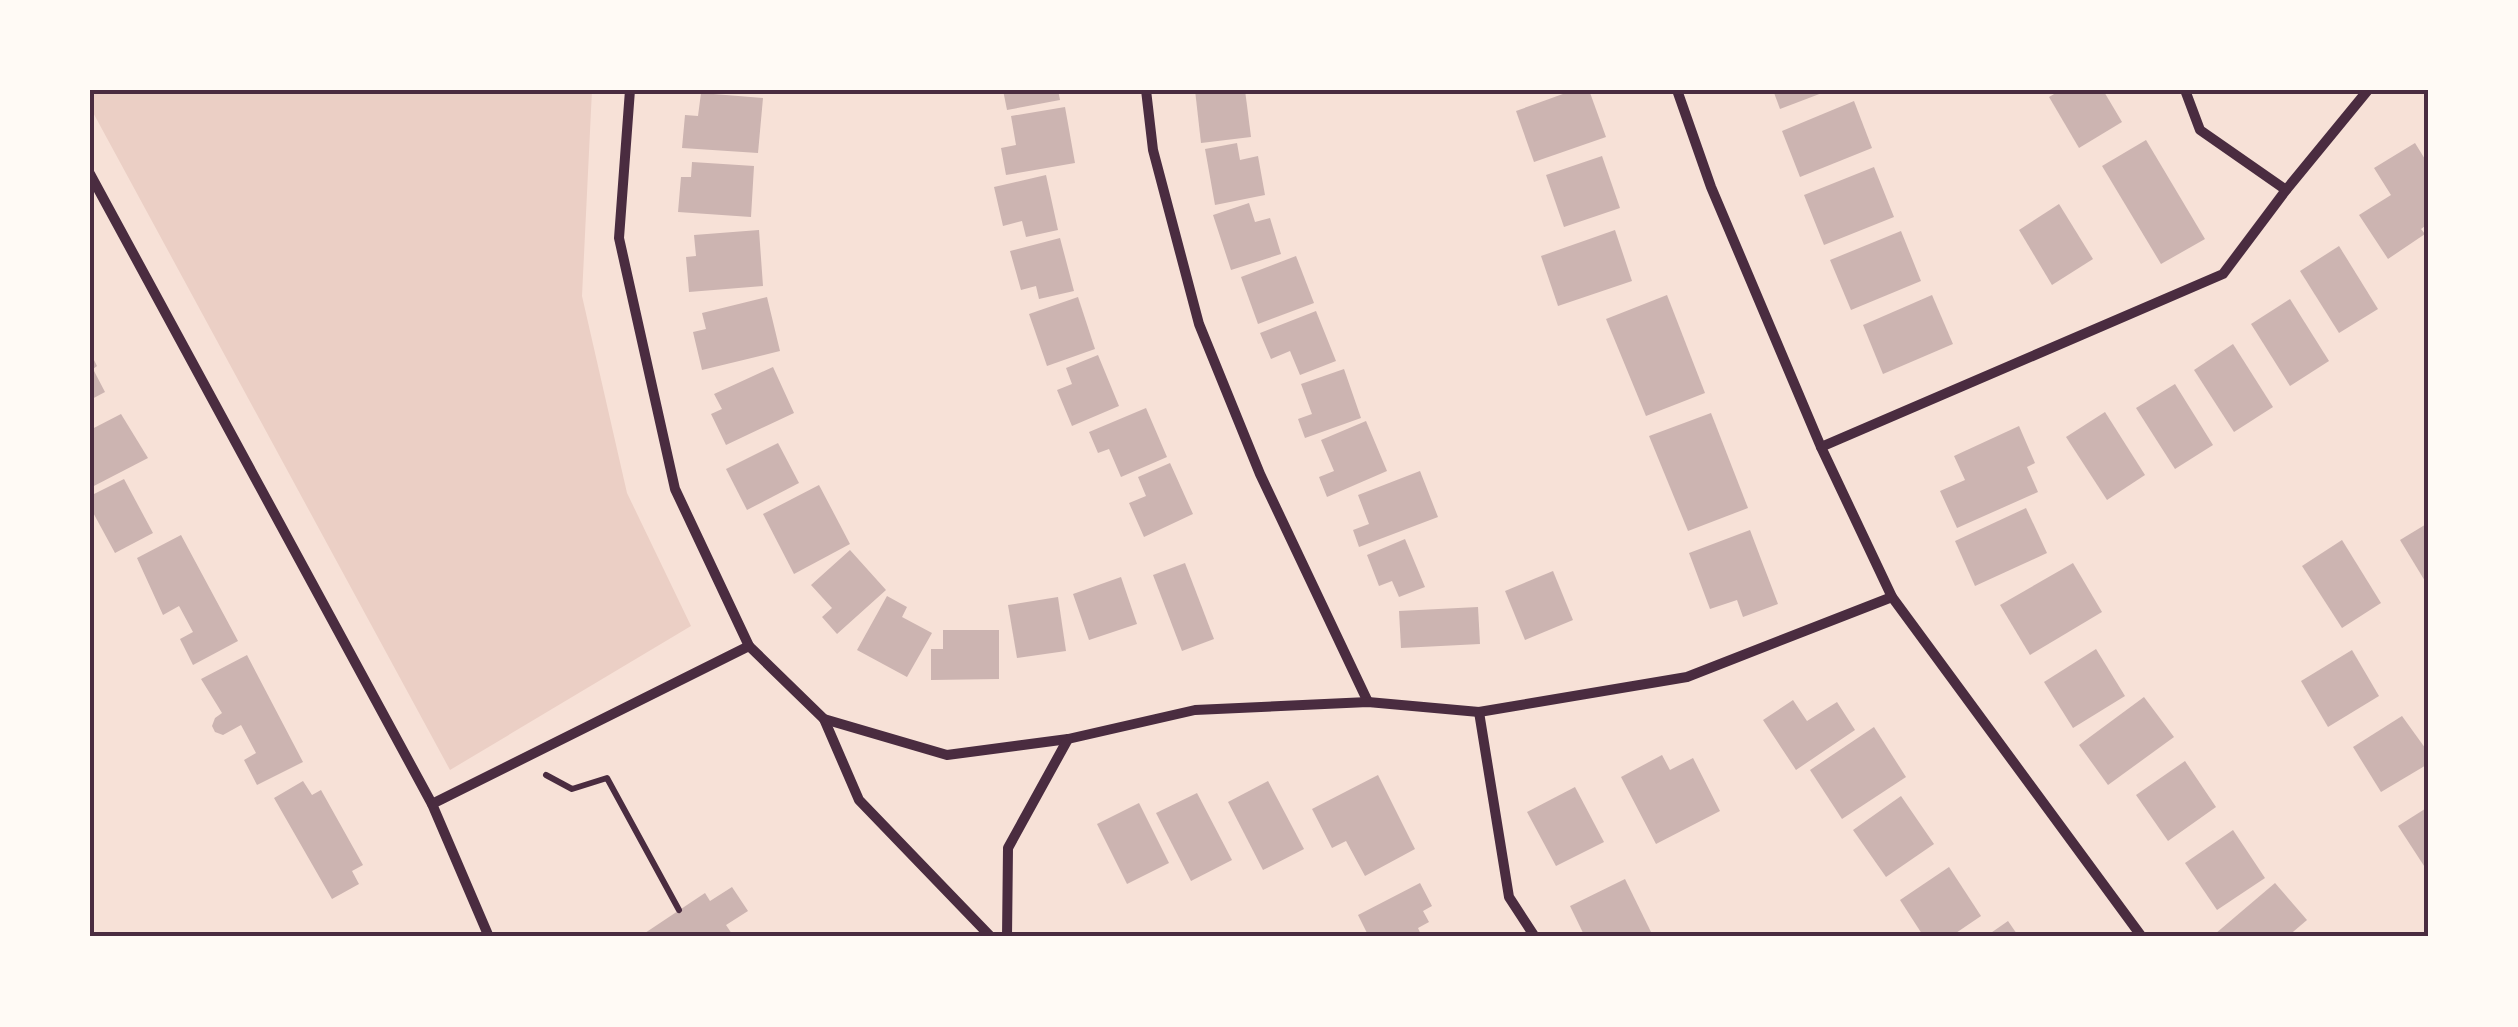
<svg xmlns="http://www.w3.org/2000/svg" width="2518" height="1027" viewBox="0 0 2518 1027" font-family="'Exo 2',sans-serif">
<rect width="100%" height="100%" fill="#f7e1d7"/>
<polygon fill="#ebcfc5" points="90,90 592,90 582,296 627,493 691,626 450,770 90,107"/>
<g fill="#ccb4b1">
<polygon points="1003,90 1058,90 1060,100 1007,110"/>
<polygon points="1195,90 1245,90 1251,137 1201,143"/>
<polygon points="1574,90 1589,90 1606,137 1534,162 1516,111"/>
<polygon points="1773,90 1830,90 1780,109"/>
<polygon points="2061,90 2103,90 2122,122 2079,148 2049,97"/>
<polygon points="701,93 763,98 758,153 682,148 685,115 698,116"/>
<polygon points="1854,101 1872,148 1800,177 1782,131"/>
<polygon points="1065,107 1075,163 1006,175 1001,148 1016,145 1011,116"/>
<polygon points="2146,140 2205,239 2161,264 2102,166"/>
<polygon points="1237,143 1240,160 1258,156 1265,195 1215,205 1205,149"/>
<polygon points="2415,143 2428,164 2428,224 2421,229 2425,234 2388,259 2359,215 2391,195 2374,168"/>
<polygon points="1602,156 1620,208 1564,227 1546,175"/>
<polygon points="692,162 754,166 751,217 678,212 681,177 691,177"/>
<polygon points="1874,167 1894,217 1824,245 1804,195"/>
<polygon points="1046,175 1058,230 1026,237 1022,221 1003,226 994,187"/>
<polygon points="1249,203 1255,222 1270,218 1281,254 1231,270 1213,215"/>
<polygon points="2059,204 2093,259 2052,285 2019,230"/>
<polygon points="759,230 763,286 689,292 686,257 696,256 694,235"/>
<polygon points="1615,230 1632,281 1558,306 1541,256"/>
<polygon points="1901,231 1921,281 1851,310 1830,260"/>
<polygon points="1060,238 1074,291 1039,299 1036,286 1021,290 1010,251"/>
<polygon points="2339,246 2378,309 2339,333 2300,271"/>
<polygon points="1296,256 1314,303 1258,324 1241,277"/>
<polygon points="1667,295 1705,393 1646,416 1606,319"/>
<polygon points="1932,295 1953,344 1883,374 1863,325"/>
<polygon points="767,297 780,351 702,370 693,332 706,329 702,313"/>
<polygon points="1078,297 1095,349 1047,366 1029,314"/>
<polygon points="2290,299 2329,361 2290,386 2251,324"/>
<polygon points="1316,311 1336,361 1300,375 1290,351 1271,359 1260,333"/>
<polygon points="2233,344 2273,407 2234,432 2194,370"/>
<polygon points="90,352 97,366 93,369 105,392 90,400"/>
<polygon points="1098,355 1119,406 1072,426 1057,390 1072,384 1066,368"/>
<polygon points="773,367 794,413 726,445 711,414 722,409 714,394"/>
<polygon points="1344,369 1361,418 1305,438 1298,419 1312,414 1301,384"/>
<polygon points="2175,384 2213,445 2175,469 2136,408"/>
<polygon points="1146,408 1167,457 1121,477 1109,449 1098,453 1089,432"/>
<polygon points="2105,412 2145,475 2107,500 2066,437"/>
<polygon points="1711,413 1748,508 1688,531 1649,436"/>
<polygon points="121,414 148,458 90,488 90,430"/>
<polygon points="1366,421 1387,471 1327,497 1319,477 1334,471 1321,440"/>
<polygon points="2019,426 2035,463 2027,467 2038,492 1957,528 1940,491 1965,480 1954,456"/>
<polygon points="778,443 799,483 747,510 726,469"/>
<polygon points="1170,463 1193,514 1144,537 1129,503 1146,496 1138,477"/>
<polygon points="1420,471 1438,517 1359,547 1353,530 1369,524 1358,495"/>
<polygon points="124,479 153,533 115,553 90,507 90,496"/>
<polygon points="819,485 850,544 794,574 763,514"/>
<polygon points="2026,508 2047,553 1975,586 1955,541"/>
<polygon points="2428,523 2428,586 2400,540"/>
<polygon points="1750,530 1778,604 1743,617 1737,600 1710,609 1689,553"/>
<polygon points="181,535 238,641 193,665 180,639 193,632 179,606 163,615 137,558"/>
<polygon points="1405,539 1425,587 1399,597 1392,581 1379,586 1367,555"/>
<polygon points="2342,540 2381,603 2342,628 2302,566"/>
<polygon points="850,550 886,590 837,634 822,617 832,608 811,585"/>
<polygon points="1185,563 1214,639 1182,651 1153,575"/>
<polygon points="2073,563 2102,612 2030,655 2000,605"/>
<polygon points="1553,571 1573,620 1525,640 1505,591"/>
<polygon points="1121,577 1137,624 1089,640 1073,594"/>
<polygon points="887,596 907,607 902,617 932,633 907,677 857,650"/>
<polygon points="1058,597 1066,651 1017,658 1008,605"/>
<polygon points="1478,607 1480,644 1401,648 1399,611"/>
<polygon points="943,630 999,630 999,679 931,680 931,649 943,649"/>
<polygon points="2096,649 2125,696 2073,728 2044,682"/>
<polygon points="2352,650 2379,696 2328,727 2301,681"/>
<polygon points="247,655 303,762 257,785 244,760 256,753 241,725 223,735 215,732 212,726 215,718 222,713 201,679"/>
<polygon points="2144,697 2174,737 2108,785 2079,745"/>
<polygon points="1793,700 1807,721 1837,702 1855,730 1796,770 1763,720"/>
<polygon points="2402,716 2428,752 2428,764 2381,792 2353,747"/>
<polygon points="1874,727 1906,777 1842,819 1810,770"/>
<polygon points="1662,755 1670,770 1693,758 1720,811 1656,844 1621,777"/>
<polygon points="2185,761 2216,807 2168,841 2136,795"/>
<polygon points="1378,775 1415,849 1365,876 1346,841 1332,848 1312,809"/>
<polygon points="303,781 312,795 321,790 363,865 352,871 359,884 332,899 274,798"/>
<polygon points="1268,781 1304,849 1263,870 1228,802"/>
<polygon points="1575,787 1604,842 1556,866 1527,812"/>
<polygon points="1197,793 1232,860 1191,881 1156,813"/>
<polygon points="1901,796 1934,844 1886,877 1853,830"/>
<polygon points="1139,803 1169,863 1127,884 1097,824"/>
<polygon points="2428,807 2428,872 2398,826"/>
<polygon points="2233,830 2265,878 2217,910 2185,863"/>
<polygon points="1949,867 1981,916 1950,937 1924,937 1900,900"/>
<polygon points="1625,879 1651,932 1642,937 1585,937 1570,906"/>
<polygon points="1420,883 1432,906 1423,911 1429,922 1418,928 1422,937 1369,937 1358,915"/>
<polygon points="2275,883 2307,920 2287,937 2217,937 2215,934"/>
<polygon points="732,887 748,911 726,925 734,937 642,935 705,893 710,901"/>
<polygon points="2008,921 2019,937 1985,937"/>
</g>
<g fill="none" stroke-linecap="round" stroke-linejoin="round">
<polyline stroke="#4a2c40" stroke-width="6" points="546,775 572,789 607,778 679,910"/>
<g stroke="#4a2c40" stroke-width="10">
<polyline points="630,90 619,238 675,489 749,646"/>
<polyline points="1146,90 1153,150 1199,324 1260,474 1368,702"/>
<polyline points="1677,90 1711,187 1821,447 1892,597 2142,937"/>
<polyline points="2185,90 2200,130 2286,190"/>
<polyline points="90,174 432,804 489,937"/>
<polyline points="1821,447 2223,274 2286,190 2368,90"/>
<polyline points="1479,712 1509,897 1535,937"/>
<polyline points="824,719 859,800 991,937"/>
<polyline points="432,804 749,646 824,719 947,755 1068,739 1195,710 1368,702 1479,712 1687,677 1892,597"/>
<polyline points="1007,937 1008,848 1068,739"/>
</g>
</g>
<rect width="2518" height="1027" fill="none" stroke="#fffaf5" stroke-width="185"/>
<rect x="92" y="92" width="2334" height="842" fill="none" stroke="#4a2c40" stroke-width="4"/>
</svg>
